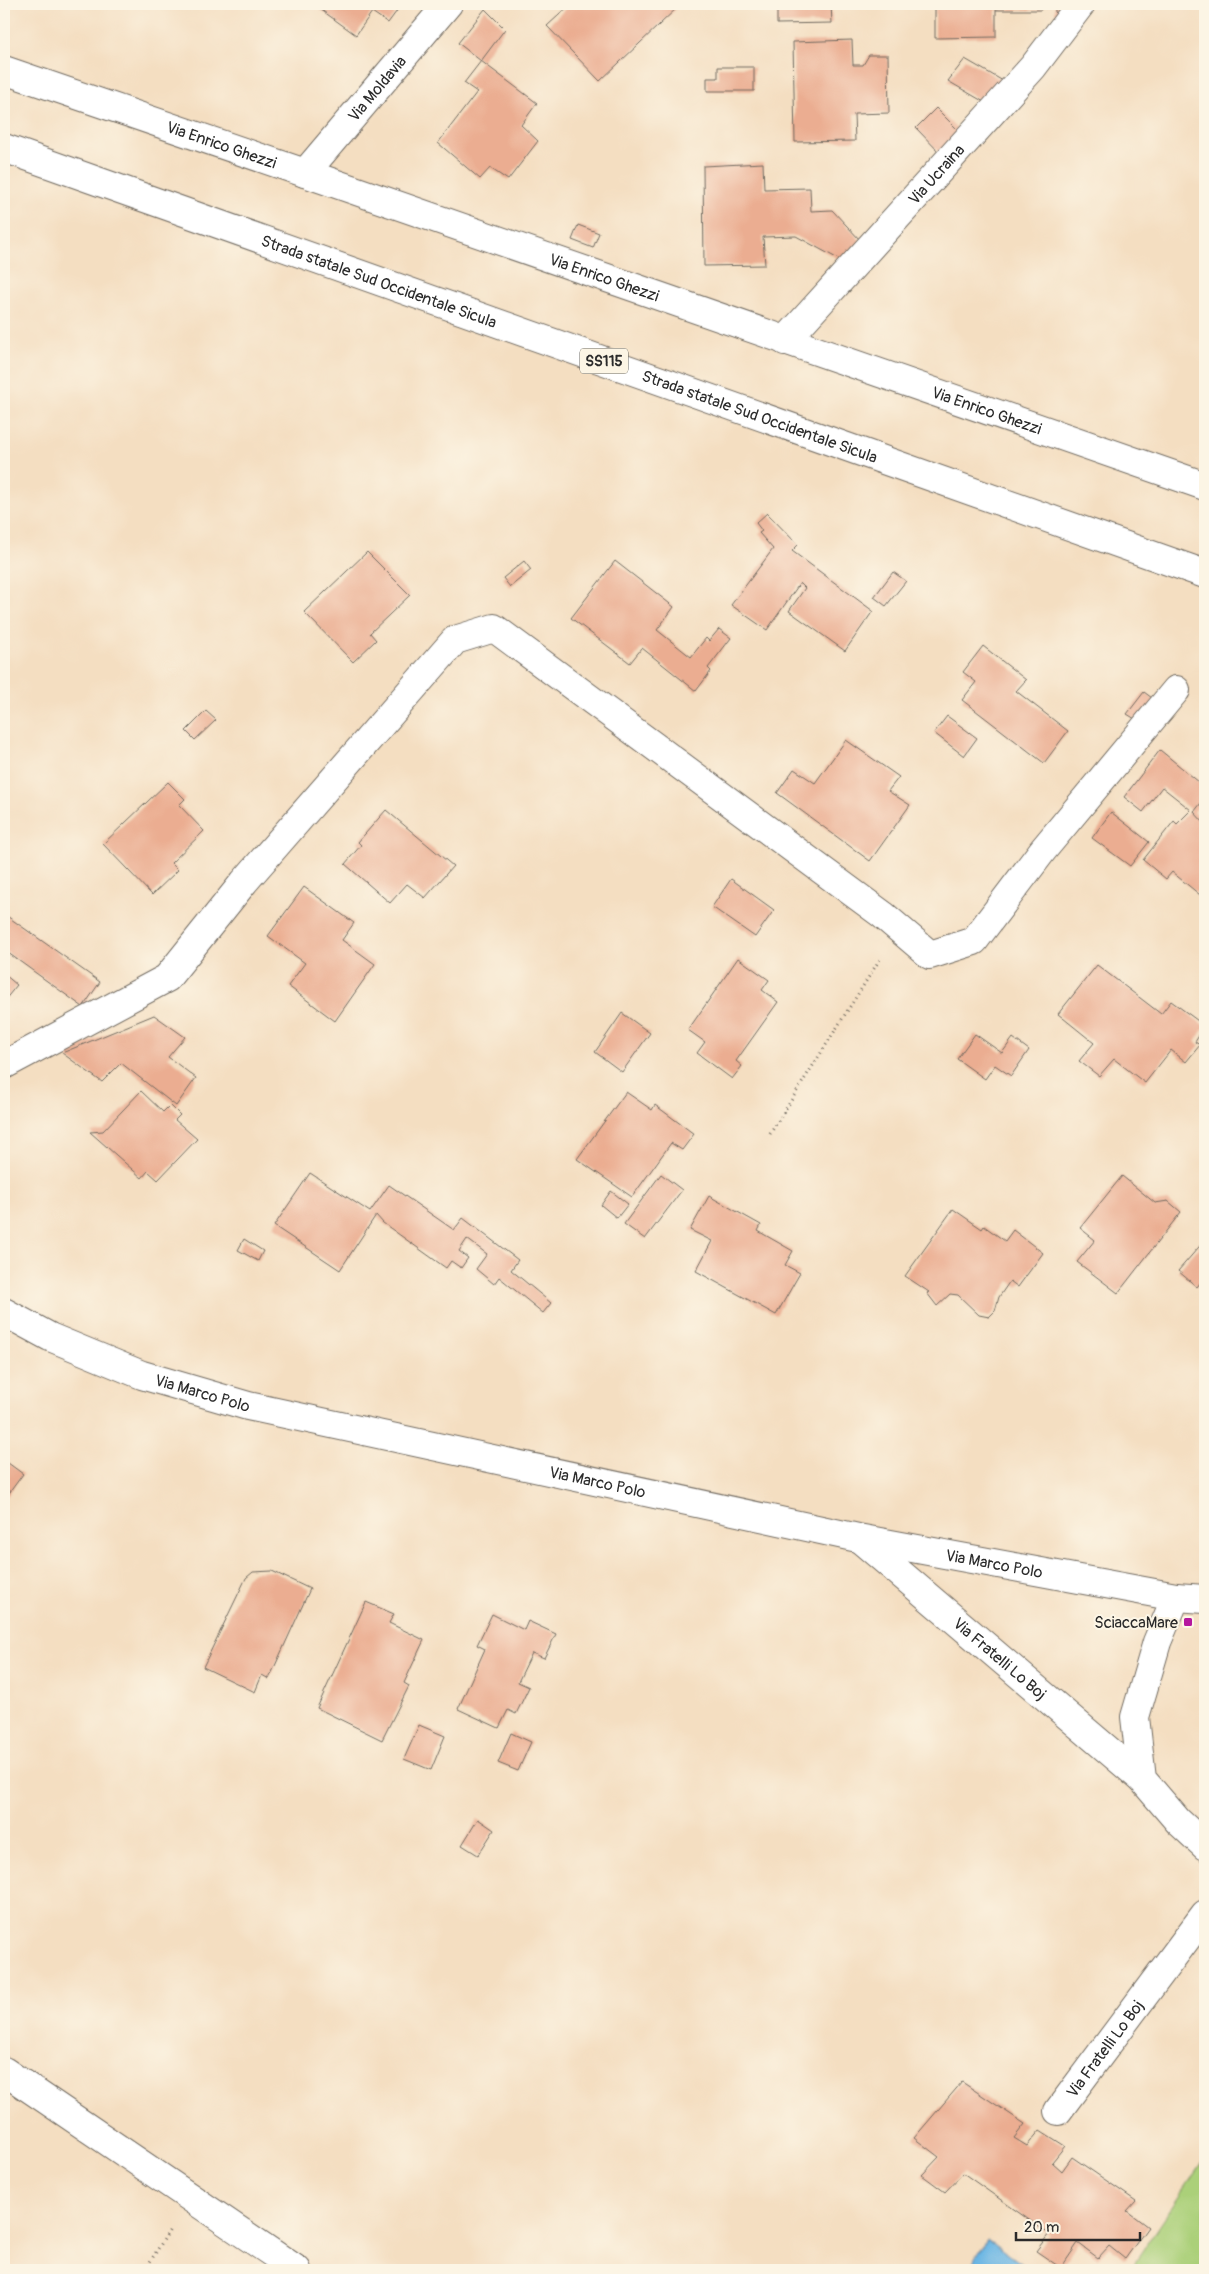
<svg xmlns="http://www.w3.org/2000/svg" width="1209" height="2274" viewBox="0 0 1209 2274" font-family="Pangolin,sans-serif">
<rect width="100%" height="100%" fill="#fcf5e5"/>
<filter id="ink" filterUnits="userSpaceOnUse"><feTurbulence type="fractalNoise" baseFrequency=".02" numOctaves="2"/><feDisplacementMap in="SourceGraphic" scale="10" xChannelSelector="R" yChannelSelector="G"/><feConvolveMatrix kernelMatrix="1 2 1 2 8 2 1 2 1" color-interpolation-filters="sRGB"/></filter>
<filter id="wash" filterUnits="userSpaceOnUse"><feTurbulence type="fractalNoise" baseFrequency=".0096" numOctaves="4" result="noise"/><feDisplacementMap in="SourceGraphic" scale="20" xChannelSelector="R" yChannelSelector="G"/><feGaussianBlur stdDeviation="1.12" result="paint"/><feColorMatrix in="noise" values="0 0 0 0 0 0 0 0 0 0 0 0 0 0 0 0 0 1.4 0 .05"/><feComposite in="paint" operator="in"/></filter>
<g filter="url(#wash)">
<rect width="100%" height="100%" fill="#f4dec1"/>
<polygon fill="#abd079" stroke="#6b7e52" points="1205,2158 1205,2270 1130,2270"/>
<polygon fill="#6bb6e4" stroke="#4b7088" points="987,2239 1031,2270 978,2270 971,2266"/>
<g id="blocks">
<g fill="#ebad91">
<polygon points="313,4 402,4 388,23 372,12 356,35"/>
<polygon points="571,4 677,4 679,6 600,81 547,26"/>
<polygon points="777,4 831,4 832,23 777,24"/>
<polygon points="935,4 1041,4 1041,10 996,10 996,37 935,38"/>
<polygon points="1055,4 1072,4 1063,18 1055,12"/>
<polygon points="485,9 505,29 481,61 458,43"/>
<polygon points="852,40 853,65 863,65 869,55 888,55 889,113 854,114 855,141 795,142 793,42"/>
<polygon points="965,59 1010,85 991,106 948,81"/>
<polygon points="481,61 537,103 521,125 538,141 508,180 490,168 480,179 438,143 477,92 464,83"/>
<polygon points="718,67 754,67 754,91 707,91 707,78 718,78"/>
<polygon points="936,108 963,135 942,155 916,128"/>
<polygon points="763,163 764,189 810,188 811,211 832,210 861,241 842,261 796,236 763,237 765,265 704,266 703,166"/>
<polygon points="578,225 599,233 593,248 572,240"/>
<polygon points="767,513 798,545 792,551 873,611 845,651 789,611 805,588 800,583 767,630 731,605 773,549 759,533 762,531 756,523"/>
<polygon points="367,552 410,595 370,633 376,640 353,662 304,612"/>
<polygon points="524,561 531,570 510,587 503,578"/>
<polygon points="615,561 674,607 657,630 691,657 706,638 709,641 719,629 731,638 708,668 711,671 696,691 642,648 630,663 571,618"/>
<polygon points="893,572 906,581 886,606 874,597"/>
<polygon points="983,646 1026,680 1016,691 1068,731 1044,763 962,700 976,682 963,672"/>
<polygon points="1144,692 1156,701 1140,722 1127,714"/>
<polygon points="206,711 216,720 195,740 186,731"/>
<polygon points="947,716 977,738 964,756 934,733"/>
<polygon points="846,740 899,777 888,791 910,805 870,861 777,793 794,769 815,783"/>
<polygon points="1160,750 1205,787 1205,798 1194,812 1205,824 1205,899 1172,872 1166,879 1143,860 1174,821 1177,824 1191,810 1162,787 1143,812 1124,797"/>
<polygon points="168,782 185,799 179,805 204,831 171,863 178,870 152,895 103,844"/>
<polygon points="386,810 453,866 425,898 407,884 390,903 345,864 361,845 358,842"/>
<polygon points="1111,812 1149,842 1130,866 1092,838"/>
<polygon points="731,879 774,910 755,937 712,907"/>
<polygon points="304,887 354,923 342,940 375,964 335,1021 288,986 305,963 268,936"/>
<polygon points="4,914 100,982 83,1007 4,950"/>
<polygon points="738,958 769,980 762,990 778,1002 736,1061 742,1066 732,1079 697,1053 705,1042 688,1030"/>
<polygon points="1097,965 1161,1014 1171,1001 1205,1026 1195,1042 1200,1045 1186,1062 1171,1050 1145,1083 1114,1059 1099,1076 1079,1061 1094,1043 1058,1014"/>
<polygon points="4,974 17,985 4,1001"/>
<polygon points="622,1013 650,1033 622,1072 595,1052"/>
<polygon points="154,1015 185,1037 168,1057 196,1078 176,1106 121,1063 102,1082 62,1053"/>
<polygon points="975,1034 1002,1053 1013,1038 1029,1050 1011,1076 995,1065 985,1079 957,1059"/>
<polygon points="141,1091 163,1112 170,1105 180,1115 175,1120 197,1139 158,1180 148,1171 142,1178 90,1132 103,1131"/>
<polygon points="626,1092 652,1110 655,1105 694,1134 682,1150 671,1143 632,1197 577,1159"/>
<polygon points="310,1173 370,1212 389,1185 454,1230 463,1218 518,1260 511,1270 551,1303 543,1313 499,1277 494,1284 476,1269 487,1254 467,1239 459,1251 468,1258 461,1268 451,1261 446,1268 383,1223 376,1215 340,1270 274,1226"/>
<polygon points="661,1174 682,1190 645,1239 624,1224"/>
<polygon points="1122,1176 1155,1203 1168,1201 1181,1212 1118,1293 1077,1262 1095,1240 1080,1228"/>
<polygon points="611,1191 628,1204 617,1218 601,1205"/>
<polygon points="709,1196 761,1225 758,1231 793,1251 785,1265 800,1273 776,1315 696,1271 712,1241 690,1230"/>
<polygon points="953,1209 982,1229 984,1226 1005,1241 1013,1230 1043,1253 1018,1287 1010,1281 999,1297 995,1311 989,1317 979,1315 958,1295 950,1294 937,1306 927,1293 929,1292 905,1276"/>
<polygon points="244,1239 263,1251 258,1261 238,1250"/>
<polygon points="1205,1240 1205,1277 1197,1287 1178,1271"/>
<polygon points="4,1460 23,1474 4,1500"/>
<polygon points="272,1571 310,1589 269,1679 262,1675 255,1692 203,1667 246,1578 253,1572"/>
<polygon points="366,1602 394,1614 389,1623 424,1640 404,1683 409,1686 382,1740 317,1708"/>
<polygon points="492,1614 524,1630 528,1621 556,1634 544,1658 532,1653 518,1682 529,1687 516,1714 508,1710 499,1728 458,1709 485,1649 477,1645"/>
<polygon points="419,1725 445,1736 431,1770 404,1759"/>
<polygon points="511,1733 531,1742 518,1771 498,1763"/>
<polygon points="478,1819 494,1830 478,1855 462,1845"/>
<polygon points="962,2082 1025,2124 1014,2138 1027,2146 1040,2130 1065,2146 1052,2162 1062,2171 1072,2157 1136,2201 1127,2211 1148,2227 1125,2259 1109,2246 1098,2258 1078,2243 1061,2268 1036,2251 1049,2234 963,2173 945,2192 922,2175 939,2157 914,2138"/>
</g>
</g>
</g>
<g filter="url(#ink)">
<use href="#blocks" fill-opacity="0" stroke="#716a60" stroke-width="1"/>
<g fill="none" stroke-linecap="round" stroke-linejoin="round">
<g stroke="#716a60" stroke-width="30">
<g id="minor">
<path id="s1" d="M4 70 305 173 1205 486"/>
<path id="s2" d="M305 173 448 4"/>
<path id="s3" d="M785 341 1033 67 1081 4"/>
<polyline points="4,1065 167,978 244,882 455,640 494,628 883,915 930,955 974,941 1043,850 1176,690"/>
<path id="s4" d="M4 1312 50 1337 142 1375 248 1406 858 1538 1176 1597 1205 1599"/>
<path id="s5" d="M860 1539 1142 1779"/>
<polyline points="1176,1597 1157,1642 1135,1717 1142,1779 1178,1821 1205,1846"/>
<polyline points="4,2071 297,2270"/>
<path id="s6" d="M1058 2111 1205 1914"/>
</g>
</g>
<g stroke="#716a60" stroke-width="30">
<g id="major">
<path id="s7" d="M4 148 1205 574"/>
</g>
</g>
<g stroke="#716a60" stroke-width="3" stroke-dasharray="1 4" stroke-linecap="butt">
<polyline points="770,1134 880,959"/>
<polyline points="145,2270 171,2228"/>
</g>
<use href="#minor" stroke="#fff" stroke-width="28"/>
<use href="#major" stroke="#fff" stroke-width="28"/>
</g>
</g>
<rect fill="#b5179e" stroke="#fcf5e5" stroke-width="2" x="1183" y="1617" width="10" height="10" rx="2.5"/>
<g text-anchor="middle" stroke-width="4" stroke-linejoin="round" paint-order="stroke">
<rect fill="#fcf5e5" stroke="#6a6863" stroke-width="1" x="580" y="348.5" width="48" height="25" rx="4"/>
<g font-size="15" font-weight="bold" fill="#2b2b2b">
<text x="604" y="366">SS115</text>
</g>
<g font-size="16" fill="#2b2b2b" stroke="#fcf5e5">
<text dy="6" stroke="none"><textPath href="#s2" startOffset="111">Via Moldavia</textPath></text>
<text dy="6" stroke="none"><textPath href="#s1" startOffset="230">Via Enrico Ghezzi</textPath></text>
<text dy="6" stroke="none"><textPath href="#s3" startOffset="225">Via Ucraina</textPath></text>
<text dy="6" stroke="none"><textPath href="#s1" startOffset="635">Via Enrico Ghezzi</textPath></text>
<text dy="6" stroke="none"><textPath href="#s7" startOffset="398">Strada statale Sud Occidentale Sicula</textPath></text>
<text dy="6" stroke="none"><textPath href="#s1" startOffset="1040">Via Enrico Ghezzi</textPath></text>
<text dy="6" stroke="none"><textPath href="#s7" startOffset="802">Strada statale Sud Occidentale Sicula</textPath></text>
<text dy="6" stroke="none"><textPath href="#s4" startOffset="215">Via Marco Polo</textPath></text>
<text dy="6" stroke="none"><textPath href="#s4" startOffset="620">Via Marco Polo</textPath></text>
<text dy="6" stroke="none"><textPath href="#s4" startOffset="1025">Via Marco Polo</textPath></text>
<text dy="6" stroke="none"><textPath href="#s5" startOffset="184">Via Fratelli Lo Boj</textPath></text>
<text dy="6" stroke="none"><textPath href="#s6" startOffset="78">Via Fratelli Lo Boj</textPath></text>
</g>
<g font-size="16" fill="#2b2b2b" stroke="#fcf5e5" text-anchor="end">
<text x="1178" y="1628">SciaccaMare</text>
</g>
</g>
<rect width="1209" height="2274" fill="none" stroke="#fcf5e5" stroke-width="20"/>
<path d="M1016 2232v8h124v-8" fill="none" stroke="#2b2b2b" stroke-width="2.5"/>
<text x="1024" y="2232" font-size="15" fill="#2b2b2b" stroke="#fcf5e5" stroke-width="4" paint-order="stroke">20 m</text>
</svg>
